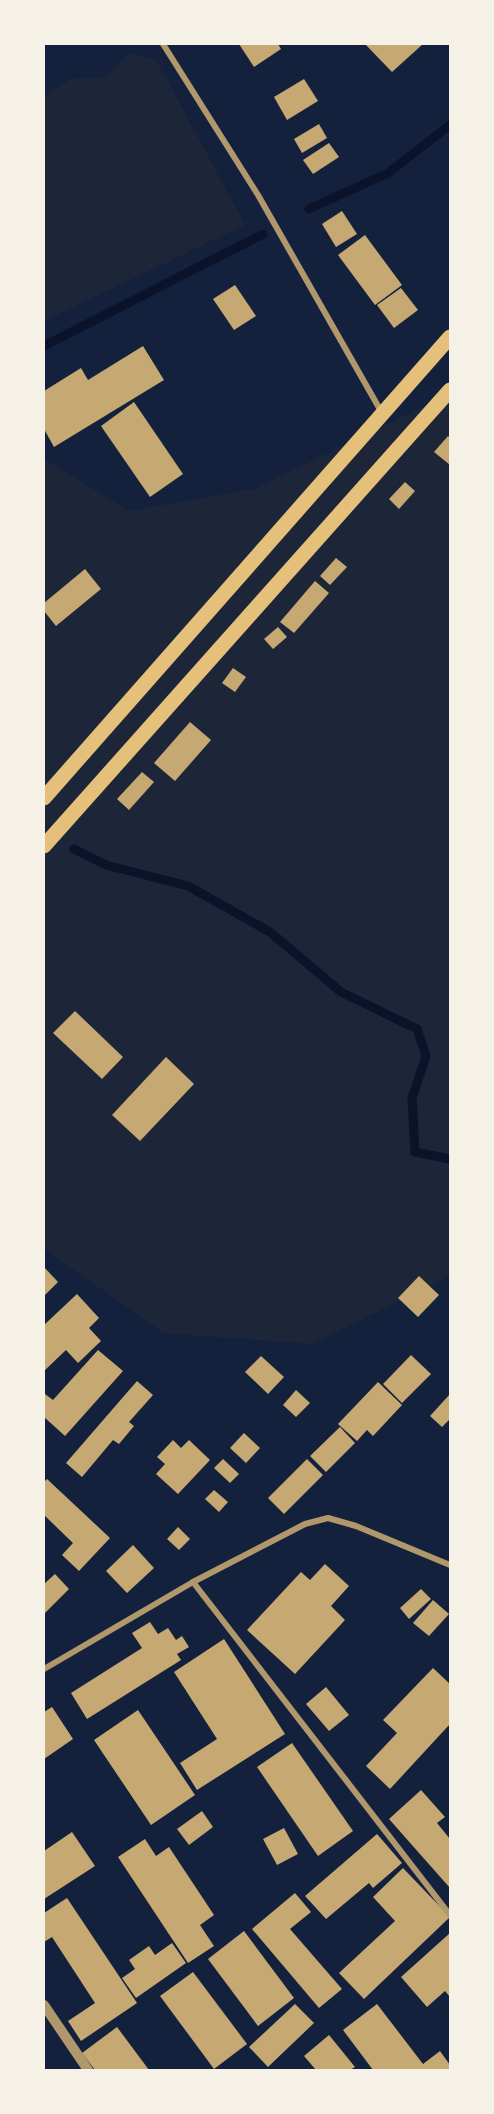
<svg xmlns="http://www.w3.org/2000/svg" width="494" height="2114" viewBox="0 0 494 2114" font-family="'Fira Sans',sans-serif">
<rect width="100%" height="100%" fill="#14213d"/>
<g fill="#1d2539">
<polygon points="129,53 157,61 245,225 44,321 44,96 70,79 105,78"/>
<polygon points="450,394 450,1276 312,1344 164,1333 44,1249 44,459 129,511 254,489"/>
</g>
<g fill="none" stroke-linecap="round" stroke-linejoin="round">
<g stroke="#0b132b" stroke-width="9">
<polyline points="309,209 388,173 450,125"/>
<polyline points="44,346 263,234"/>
<polyline points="74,849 106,865 188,886 270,932 341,992 417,1029 426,1056 412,1098 415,1152 450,1159"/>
</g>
</g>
<g fill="#c6a872">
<polygon points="239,44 278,44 281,49 254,67"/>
<polygon points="365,44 423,44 392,72"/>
<polygon points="304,79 318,101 287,120 274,97"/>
<polygon points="319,124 327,138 302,153 294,139"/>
<polygon points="329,143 339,157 313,174 303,160"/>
<polygon points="342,211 357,234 336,247 322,224"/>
<polygon points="365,235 402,285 375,305 338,255"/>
<polygon points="235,285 256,316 234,330 213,299"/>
<polygon points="401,288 418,310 394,328 377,305"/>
<polygon points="143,346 164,380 54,447 44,429 44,391 81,368 88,380"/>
<polygon points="134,402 183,474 150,497 101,426"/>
<polygon points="448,436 450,438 450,465 434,452"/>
<polygon points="405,482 415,491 399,509 389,499"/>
<polygon points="336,558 347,567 330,585 320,576"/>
<polygon points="85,569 101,589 56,626 44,611 44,603"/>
<polygon points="315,581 329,593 294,633 280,622"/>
<polygon points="278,627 287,637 273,649 264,639"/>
<polygon points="233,668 246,677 235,692 222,683"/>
<polygon points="190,722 211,740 175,781 154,763"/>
<polygon points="142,772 154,782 129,810 117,799"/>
<polygon points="75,1011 123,1057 102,1079 53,1033"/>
<polygon points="166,1057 194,1084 140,1141 112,1115"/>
<polygon points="44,1267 58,1282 44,1296"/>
<polygon points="419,1276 439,1295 418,1317 398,1298"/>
<polygon points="77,1294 99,1318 89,1328 101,1341 78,1363 66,1350 44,1371 44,1325"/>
<polygon points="98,1350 123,1371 65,1436 44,1417 44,1395 45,1394 53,1400"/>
<polygon points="411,1355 431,1374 402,1403 383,1384"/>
<polygon points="261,1356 284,1377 268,1394 245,1372"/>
<polygon points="137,1381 153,1395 129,1422 134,1426 119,1444 113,1440 82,1477 66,1463"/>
<polygon points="378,1382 402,1405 373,1436 367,1430 357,1441 338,1424"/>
<polygon points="296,1390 310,1403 296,1417 283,1405"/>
<polygon points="450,1394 450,1419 442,1427 430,1416"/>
<polygon points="340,1427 355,1443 326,1472 310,1456"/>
<polygon points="244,1433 260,1448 246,1463 230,1448"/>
<polygon points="173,1440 181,1448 189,1440 210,1460 178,1494 156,1474 165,1464 157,1457"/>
<polygon points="223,1459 239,1474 230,1483 214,1468"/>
<polygon points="307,1459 323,1475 284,1514 268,1498"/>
<polygon points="47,1479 110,1538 79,1571 62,1555 73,1543 44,1515 44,1482"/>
<polygon points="214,1490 228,1502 219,1512 205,1499"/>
<polygon points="178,1527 190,1539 179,1550 167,1539"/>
<polygon points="133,1545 154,1568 127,1593 106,1571"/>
<polygon points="325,1564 349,1586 331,1606 345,1620 295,1674 247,1630 301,1572 310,1580"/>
<polygon points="55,1574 69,1589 44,1614 44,1584"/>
<polygon points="421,1589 431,1599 409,1619 400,1608"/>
<polygon points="433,1600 449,1614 429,1636 413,1623"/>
<polygon points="150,1622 158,1634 168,1628 176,1640 182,1636 189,1647 177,1654 181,1660 87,1719 71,1693 142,1648 132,1633"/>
<polygon points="224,1639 285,1734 197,1790 180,1763 217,1739 174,1672"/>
<polygon points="433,1668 450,1684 450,1724 390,1789 366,1766 397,1733 383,1720"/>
<polygon points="326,1687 349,1715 329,1731 306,1704"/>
<polygon points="52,1707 73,1739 44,1759 44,1712"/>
<polygon points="138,1710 195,1795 151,1825 94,1740"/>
<polygon points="292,1743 353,1831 318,1856 257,1767"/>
<polygon points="421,1790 445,1817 437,1823 450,1839 450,1888 389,1819"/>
<polygon points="202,1811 213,1827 189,1845 177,1829"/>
<polygon points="284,1828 298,1854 277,1865 263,1839"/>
<polygon points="72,1832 95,1866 44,1899 44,1851"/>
<polygon points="377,1834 402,1863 373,1888 369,1883 326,1919 305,1896"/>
<polygon points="145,1839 156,1856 169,1847 214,1915 200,1925 214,1946 188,1963 118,1857"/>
<polygon points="403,1868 450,1917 364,1999 339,1973 395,1921 373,1897"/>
<polygon points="295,1893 311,1912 290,1929 342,1989 319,2008 252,1929"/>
<polygon points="67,1898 137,2003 81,2041 68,2021 95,2003 52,1937 44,1942 44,1913"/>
<polygon points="244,1931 294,1998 258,2026 208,1959"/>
<polygon points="450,1933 450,1997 445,1991 427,2007 401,1977"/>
<polygon points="172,1943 186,1963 136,1998 122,1978 135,1969 129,1960 149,1946 155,1955"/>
<polygon points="193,1972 247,2044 214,2069 160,1996"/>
<polygon points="295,2004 314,2023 268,2067 249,2047"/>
<polygon points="377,2004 423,2064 440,2051 450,2065 450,2070 373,2070 343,2030"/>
<polygon points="117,2027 149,2070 95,2070 82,2053"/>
<polygon points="329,2035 355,2067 350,2070 316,2070 304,2056"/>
</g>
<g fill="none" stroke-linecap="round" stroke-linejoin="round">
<g stroke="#b1986c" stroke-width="6">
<polyline points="163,44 258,195 382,413"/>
<polyline points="193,1582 450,1915"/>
<polyline points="44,1669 193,1582 305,1524 328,1518 356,1526 450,1565"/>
</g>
<polyline stroke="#b1986c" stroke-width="10" points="44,2005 88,2070"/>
<g stroke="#e5c07b" stroke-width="15">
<polyline points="44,798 450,337"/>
<polyline points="44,846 450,390"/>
</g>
</g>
<rect width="494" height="2114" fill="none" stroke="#f6f1e7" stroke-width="90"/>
</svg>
